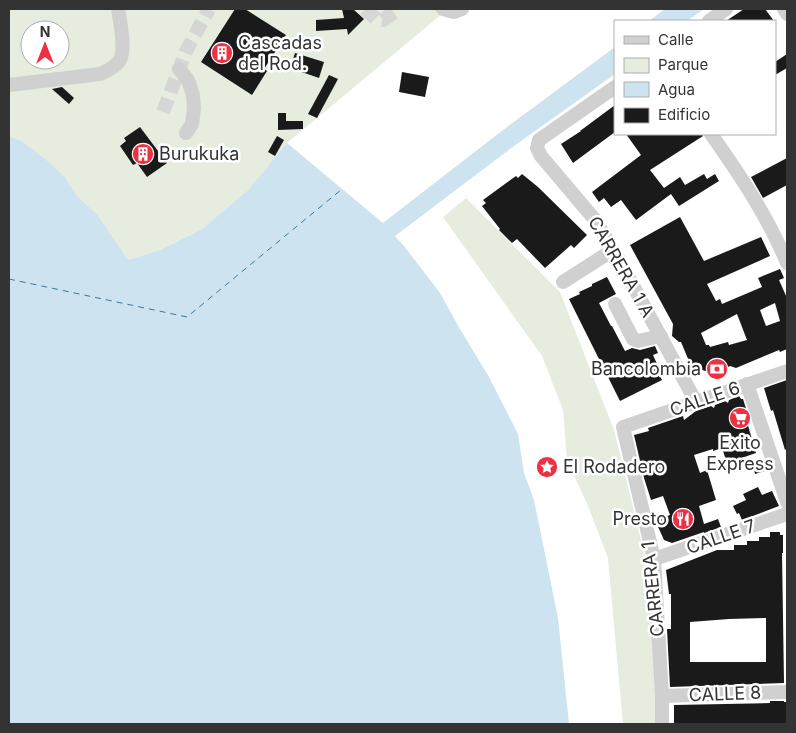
<svg xmlns="http://www.w3.org/2000/svg" width="796" height="733" viewBox="0 0 796 733" font-family="Inter,sans-serif">
<rect width="100%" height="100%" fill="#fff"/>
<g fill="#e6ecde" fill-rule="evenodd">
<path d="M9 9H448L287 143 248 190 202 229 160 250 128 260 97 214 77 196 64 176 20 140 9 136ZM30 30H60V60H30Z"/>
<polygon points="466,198 560,292 614,430 645,556 648,570 659,695 658,724 623,724 608,558 588,506 567,460 563,410 542,356 443,217"/>
</g>
<g fill="#cde3ef">
<polygon points="665,9 704,9 687,21 649,21"/>
<polygon points="615,47 615,74 514,146 395,236 404,246 440,293 460,329 489,377 518,434 524,473 534,500 558,618 569,724 9,724 9,136 20,140 45,159 64,176 77,196 97,214 128,260 160,250 202,229 248,190 287,143 383,223 503,130"/>
</g>
<g fill="none" stroke-linecap="round" stroke-linejoin="round">
<polyline stroke="#3b789a" stroke-width="1" stroke-dasharray="6 5" stroke-linecap="butt" points="9,279 187,317 342,189"/>
</g>
<g fill="#1a1a1a" fill-rule="evenodd">
<polygon points="235,9 245,9 286,35 264,69 267,71 252,95 201,62"/>
<polygon points="342,9 353,9 364,19 348,35 347,29 316,31 316,20 344,18"/>
<polygon points="744,9 765,9 774,21 726,21"/>
<polygon points="295,53 324,62 319,78 290,68"/>
<polygon points="787,54 787,68 775,75 775,62"/>
<polygon points="402,72 429,77 425,97 399,92"/>
<polygon points="329,75 338,79 317,118 308,114"/>
<polygon points="62,87 74,98 69,104 52,89"/>
<polygon points="615,105 615,132 573,163 561,144 581,131 580,131"/>
<polygon points="278,113 286,113 286,121 303,121 303,129 278,130"/>
<polygon points="140,127 167,163 147,177 137,163 133,165 120,146 126,141 124,138"/>
<polygon points="626,134 702,134 703,136 650,170 664,188 680,177 685,185 704,174 707,179 715,174 719,181 679,206 671,194 636,220 621,200 611,207 604,198 599,202 592,192 641,155"/>
<polygon points="277,136 284,140 275,156 268,152"/>
<polygon points="787,158 787,185 763,198 751,177"/>
<polygon points="522,174 538,187 587,235 574,248 571,245 545,268 517,239 512,243 499,230 500,229 482,206 486,203 483,200 516,176 518,178"/>
<path d="M680 217 704 261 761 237 770 256 707 284 716 301 720 299 722 304 762 287 758 278 780 269 784 278 779 280 787 298V349L780 352 779 350 736 368 730 366 724 369H717L709 372 702 370 694 373 681 342H679L672 336 673 324 630 245ZM775 303 780 321 766 326 760 310ZM737 314 747 340 729 345 728 342 710 347 709 345H706L701 333Z"/>
<polygon points="607,277 616,294 599,303 611,326 612,326 625,351 632,348 640,350 655,346 658,353 653,355 661,373 659,374 662,380 620,401 569,299 580,294 579,292 592,286 592,284"/>
<polygon points="787,380 787,449 785,450 773,410 771,411 764,388"/>
<polygon points="739,396 741,399 743,399 750,421 747,422 756,453 727,463 722,448 713,451 713,449 694,455 700,473 707,470 716,500 699,506 704,524 718,519 721,527 704,533 704,532 672,543 664,540 655,520 670,515 663,496 651,500 644,478 634,435 649,431 648,428 683,416 684,420 696,411 711,406 714,408 715,405 725,401 728,403 729,400"/>
<polygon points="763,462 765,471 755,474 753,465"/>
<polygon points="758,487 762,495 772,491 779,506 742,520 739,513 737,514 733,506 746,500 743,494"/>
<path d="M770 532H780V535H783V553H782L784 683 670 687 667 629H671V594H669L666 570 717 550H734V545H747V541H759V537H770ZM766 618V662H690V622L729 619Z"/>
<polygon points="770,701 784,701 784,702 787,702 787,724 674,724 674,705 770,703"/>
</g>
<g fill="none" stroke-linecap="round" stroke-linejoin="round">
<g stroke="#d6d6d6" stroke-width="14" stroke-dasharray="14 7" stroke-linecap="butt">
<polyline points="365,9 376,19 383,20 399,9"/>
<polyline points="163,112 186,51 209,9"/>
</g>
<g stroke="#d0d0d0" stroke-width="14">
<polyline points="443,9 454,12 462,9"/>
<polyline points="784,9 787,14"/>
<polyline points="709,21 726,9"/>
<polyline points="179,69 188,80 193,95 194,108 192,124 186,133"/>
<path d="M9 85 100 74C107 71 116 67 120 60 126 48 120 22 118 9"/>
<polyline points="615,87 539,140 537,148 541,156 596,221 617,256 696,402"/>
<path d="M711 134C740 175 768 217 787 263"/>
<polyline points="563,282 613,250"/>
<polyline points="615,304 633,339 638,341 661,336"/>
<polyline points="747,384 787,502"/>
<polyline points="654,559 787,514"/>
<polyline points="662,696 787,692"/>
<polyline points="662,724 662,696 654,559 623,427 787,371"/>
</g>
</g>
<defs>
<g id="building-disc" transform="scale(1.125)"><circle r="9.5" fill="#ed3145" stroke="#fff"/><path d="M-4-6H4V6H1V3H-1V6H-4ZM-2.5-4.3h1.7v1.8h-1.7ZM.8-4.3h1.7v1.8H.8ZM-2.5-1h1.7V.8h-1.7ZM.8-1h1.7V.8H.8Z" fill="#fff"/></g>
<g id="bank-disc" transform="scale(1.125)"><circle r="9.5" fill="#ed3145" stroke="#fff"/><path d="M-6-4H6V4H-6ZM0-2.3a2.3 2.3 0 1 0 0 4.6a2.3 2.3 0 1 0 0-4.6Z" fill="#fff"/></g>
<g id="supermarket-disc" transform="scale(1.125)"><circle r="9.5" fill="#ed3145" stroke="#fff"/><path d="M-6-5.5h2.5l.6 2H6L4.5 2H-2.5L-4.4-4H-6ZM-1.5 3.2a1.3 1.3 0 1 0 .1 0ZM3 3.2a1.3 1.3 0 1 0 .1 0Z" fill="#fff"/></g>
<g id="sight-disc" transform="scale(1.125)"><circle r="9.5" fill="#ed3145" stroke="#fff"/><path d="M0-6L1.8-2.2L6-1.7L2.9 1.2L3.7 5.4L0 3.3L-3.7 5.4L-2.9 1.2L-6-1.7L-1.8-2.2Z" fill="#fff"/></g>
<g id="restaurant-disc" transform="scale(1.125)"><circle r="9.5" fill="#ed3145" stroke="#fff"/><path d="M-5-6h1v4h1v-4h1v4h1v-4h1v5L-1.5 .5V6h-2V.5L-5-1ZM5-6V6H3V1.5H1.5Q1.5-4 5-6Z" fill="#fff"/></g>
</defs>
<g fill-rule="evenodd">
<use href="#building-disc" x="222" y="53"/>
<use href="#building-disc" x="143" y="154"/>
<use href="#bank-disc" x="717" y="369"/>
<use href="#supermarket-disc" x="740" y="418"/>
<use href="#sight-disc" x="547" y="467"/>
<use href="#restaurant-disc" x="683" y="519"/>
</g>
<g text-anchor="middle" stroke-width="5" stroke-linejoin="round" paint-order="stroke">
<g font-size="18" fill="#333" stroke="#fff" text-anchor="start">
<text x="238" y="49">Cascadas<tspan x="238" dy="21">del Rod.</tspan></text>
<text x="159" y="160">Burukuka</text>
<text x="701" y="375" text-anchor="end">Bancolombia</text>
<text x="740" y="449" text-anchor="middle">Exito<tspan x="740" dy="21">Express</tspan></text>
<text x="563" y="473">El Rodadero</text>
<text x="667" y="525" text-anchor="end">Presto</text>
</g>
<g font-size="18" fill="#333" stroke="#fff">
<text transform="translate(621 267) rotate(60)" y="6">CARRERA 1 A</text>
<text transform="translate(705 399) rotate(-19)" y="6">CALLE 6</text>
<text transform="translate(721 537) rotate(-19)" y="6">CALLE 7</text>
<text transform="translate(653 589) rotate(-96)" y="6">CARRERA 1</text>
<text transform="translate(725 694) rotate(-2)" y="6">CALLE 8</text>
</g>
</g>
<rect width="796" height="733" fill="none" stroke="#333333" stroke-width="20"/>
<rect x="614" y="20" width="162" height="115" fill="#ffffff" stroke="#adadad"/>
<rect x="624" y="36" width="25" height="8" fill="#d0d0d0" stroke="#adadad"/>
<text x="658" y="45" font-size="15" fill="#333333">Calle</text>
<rect x="624" y="58" width="25" height="15" fill="#e6ecde" stroke="#adadad"/>
<text x="658" y="70" font-size="15" fill="#333333">Parque</text>
<rect x="624" y="82" width="25" height="15" fill="#cde3ef" stroke="#adadad"/>
<text x="658" y="95" font-size="15" fill="#333333">Agua</text>
<rect x="624" y="108" width="25" height="15" fill="#1a1a1a" stroke="#adadad"/>
<text x="658" y="120" font-size="15" fill="#333333">Edificio</text>
<g transform="translate(45 45)"><circle r="24" fill="#ffffff" stroke="#adadad"/>
<path d="M0-4L9 19L0 12L-9 19Z" fill="#ed3145"/>
<text y="-8" font-size="14" font-weight="bold" text-anchor="middle" fill="#333333">N</text>
</g>
</svg>
